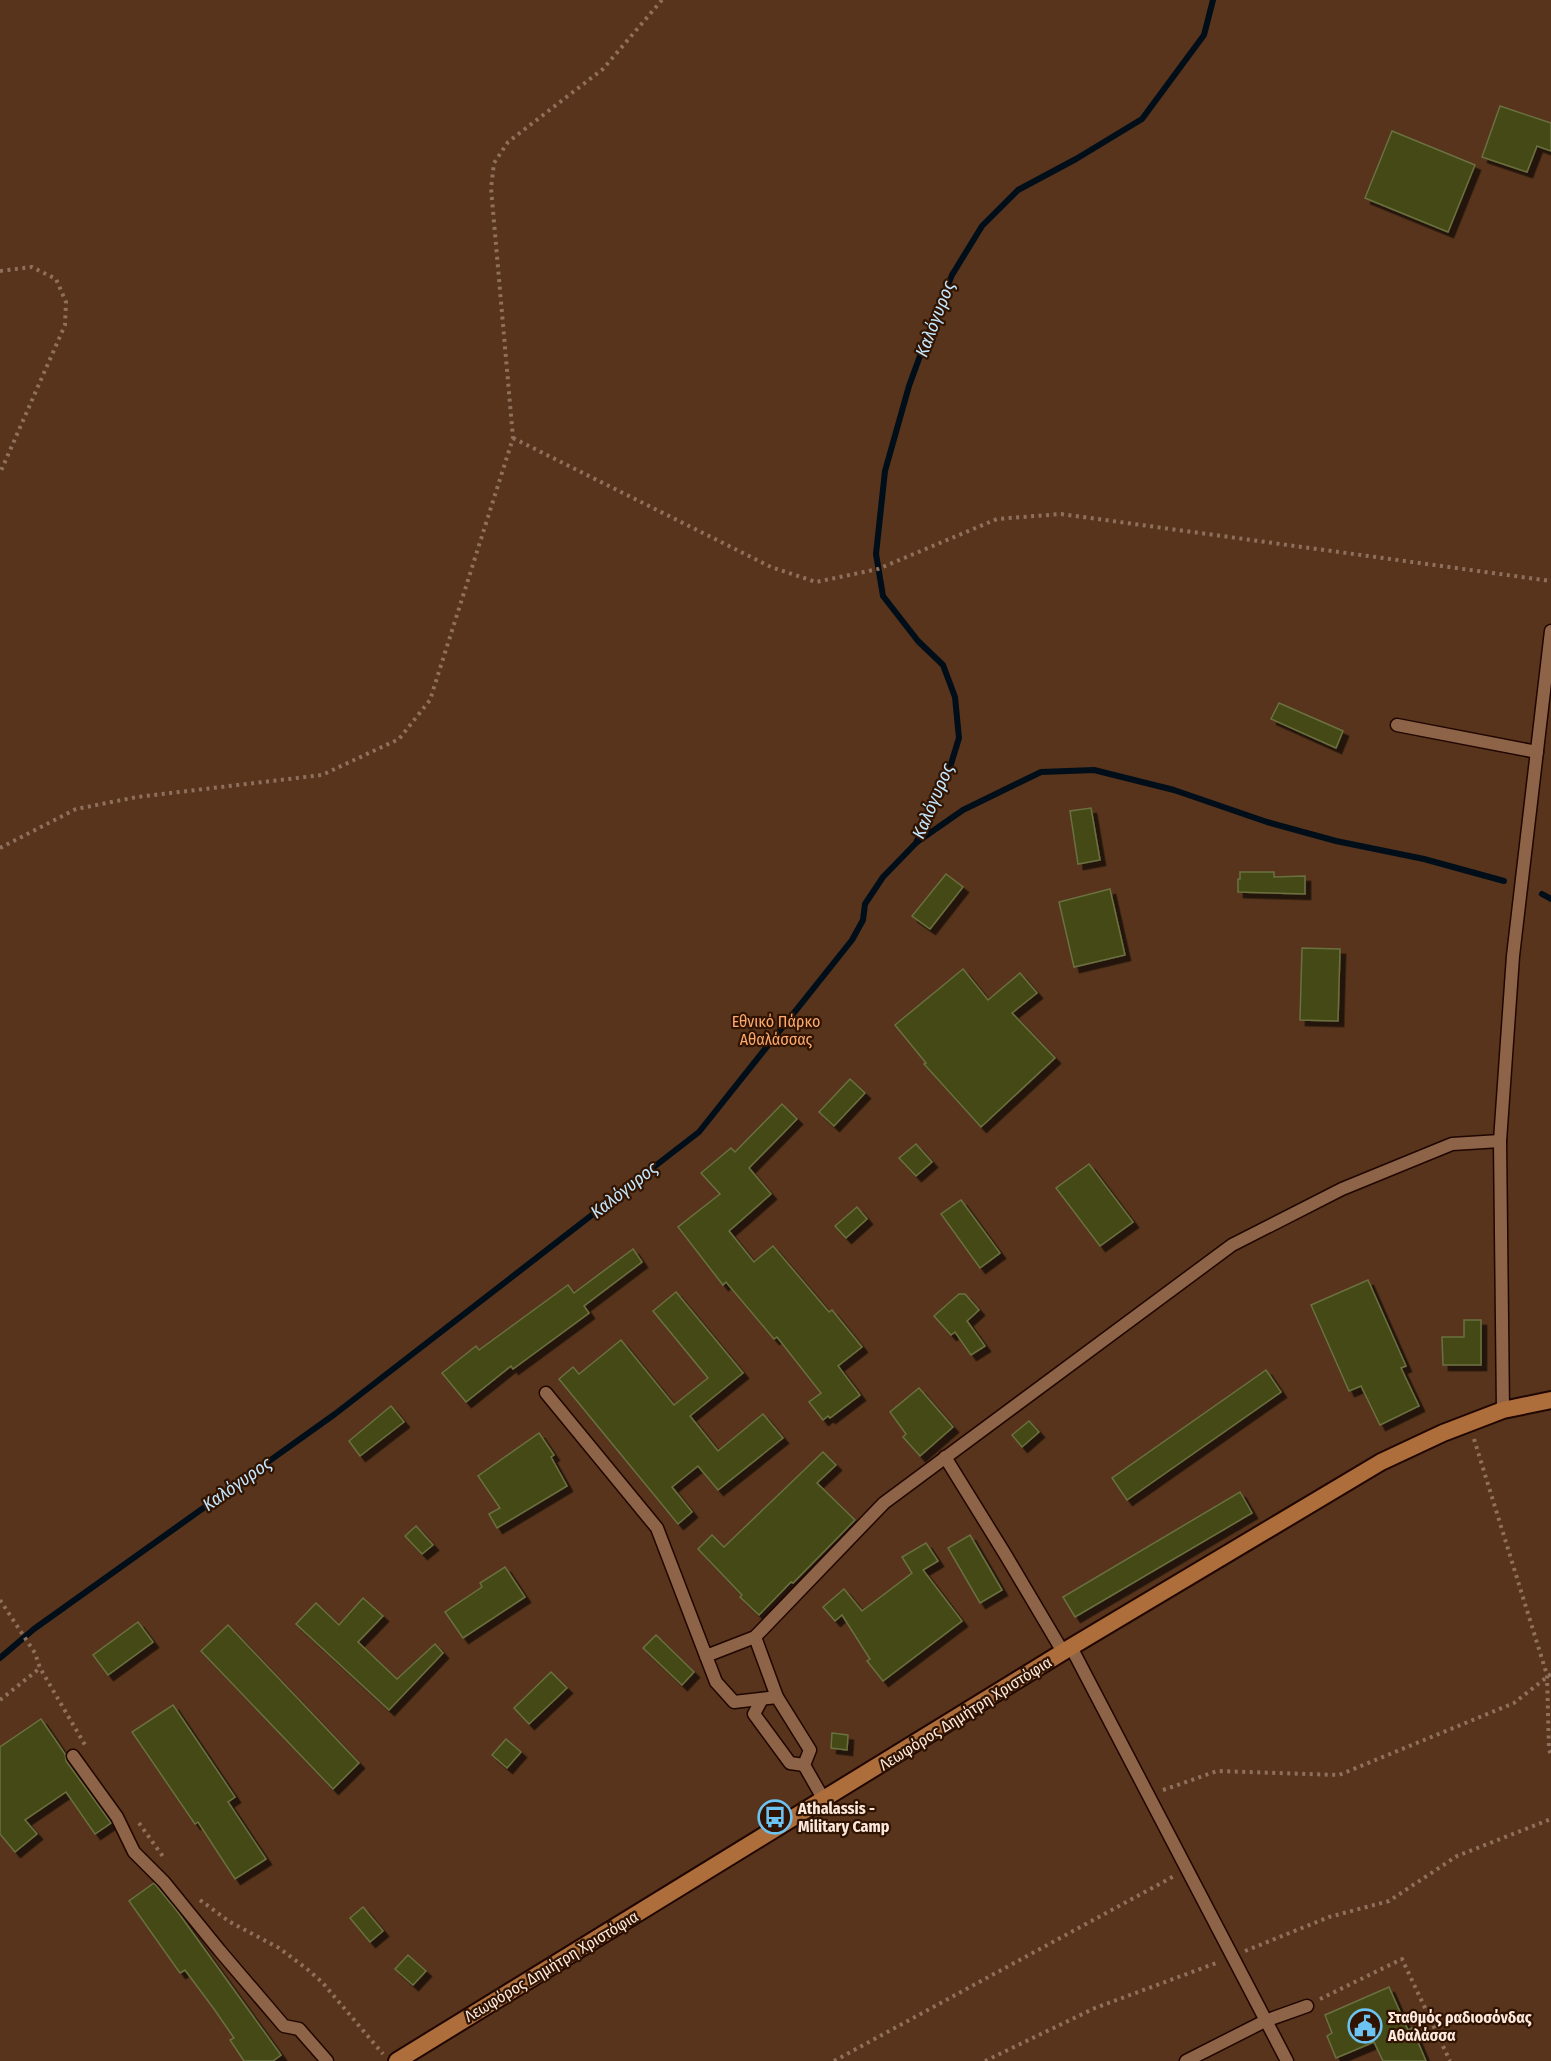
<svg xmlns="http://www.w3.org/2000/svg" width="1551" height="2061" viewBox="0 0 1551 2061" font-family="'Fira Sans Condensed',sans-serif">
<defs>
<filter id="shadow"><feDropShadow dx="5.5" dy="5.5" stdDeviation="0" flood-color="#0009"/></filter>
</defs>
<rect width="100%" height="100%" fill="#3f1b00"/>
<rect fill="#57341b" x="0" y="0" width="1551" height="2061"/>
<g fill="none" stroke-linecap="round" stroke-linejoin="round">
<g stroke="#000e1a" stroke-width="6">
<polyline points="917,842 963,810 1041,772 1094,770 1174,790 1267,822 1336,841 1424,859 1504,881"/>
<polyline points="1542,894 1551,899"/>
<polyline points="0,1658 34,1629 335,1414 699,1132 852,940 863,920 865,904 883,877 916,843 951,764 959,738 955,697 943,665 918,641 883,596 876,554 885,471 909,386 924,345 952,275 982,226 1018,190 1076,159 1142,119 1204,35 1213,0"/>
</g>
</g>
<g fill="#444912" stroke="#6a7040" stroke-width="1.5" filter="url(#shadow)">
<polygon points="1500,106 1551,123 1551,151 1537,146 1527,172 1482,157"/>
<polygon points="1392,131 1475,165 1448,232 1365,198"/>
<polygon points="1279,703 1343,731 1336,748 1271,719"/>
<polygon points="1091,808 1100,860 1078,864 1070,811"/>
<polygon points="1240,872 1274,872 1274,877 1305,876 1305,894 1238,892 1238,879 1240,879"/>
<polygon points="946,874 963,887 930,929 912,916"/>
<polygon points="1110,889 1125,955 1074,967 1059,902"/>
<polygon points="1302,948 1340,949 1338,1021 1300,1020"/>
<polygon points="963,969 988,1000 1020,973 1037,993 1012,1013 1055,1058 981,1127 924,1064 926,1063 895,1025"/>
<polygon points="850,1079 865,1093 834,1126 819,1112"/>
<polygon points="782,1104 797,1119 749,1168 771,1194 729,1231 754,1262 773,1246 829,1312 832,1310 862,1347 838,1366 860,1395 830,1418 828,1416 823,1420 809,1402 821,1393 777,1337 774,1339 726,1282 723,1285 678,1227 720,1194 701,1173 731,1148 735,1152"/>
<polygon points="916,1144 932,1162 916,1176 899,1158"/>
<polygon points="1089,1164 1133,1222 1100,1246 1056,1188"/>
<polygon points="961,1200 1000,1253 980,1268 941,1214"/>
<polygon points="857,1207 867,1219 846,1238 835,1226"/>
<polygon points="633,1249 642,1262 584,1306 589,1313 513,1369 511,1366 466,1402 442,1373 476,1346 479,1350 568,1285 574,1293"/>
<polygon points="1368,1280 1406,1366 1401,1368 1419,1406 1380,1425 1361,1386 1349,1391 1311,1305"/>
<polygon points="676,1292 743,1373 690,1416 718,1451 763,1414 783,1438 718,1490 698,1466 672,1487 692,1512 678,1524 559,1379 573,1367 579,1374 621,1340 674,1405 708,1378 653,1311"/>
<polygon points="959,1294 965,1294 979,1310 967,1321 985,1346 971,1355 955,1332 951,1335 934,1316"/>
<polygon points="1464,1320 1481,1320 1481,1365 1443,1365 1442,1337 1464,1337"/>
<polygon points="1266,1370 1281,1392 1127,1500 1112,1478"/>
<polygon points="919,1388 953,1427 920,1456 903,1437 906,1434 890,1412"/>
<polygon points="391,1406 404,1422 360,1456 349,1441"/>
<polygon points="1029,1421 1039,1432 1022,1447 1012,1435"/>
<polygon points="539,1433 554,1455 551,1457 567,1486 497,1528 489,1514 500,1508 478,1476"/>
<polygon points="823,1452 836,1465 817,1483 855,1520 793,1583 791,1582 759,1615 740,1597 742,1595 698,1549 712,1535 724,1547"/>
<polygon points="1240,1492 1252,1513 1075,1617 1063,1597"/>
<polygon points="416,1526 433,1545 422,1554 405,1536"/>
<polygon points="970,1535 1002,1590 980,1603 948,1548"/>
<polygon points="926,1543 938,1561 923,1570 962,1621 883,1681 867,1661 870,1659 842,1615 835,1621 823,1607 844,1589 862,1611 912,1573 902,1557"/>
<polygon points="505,1567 525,1597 463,1638 445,1612 482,1587 480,1583"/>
<polygon points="363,1598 383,1616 358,1642 397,1679 435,1644 443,1653 389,1710 296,1624 316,1603 339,1625"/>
<polygon points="138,1622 153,1642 108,1675 93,1655"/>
<polygon points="228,1625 359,1763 333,1789 201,1651"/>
<polygon points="656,1635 694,1672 682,1685 643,1648"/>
<polygon points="551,1672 567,1688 529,1724 514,1708"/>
<polygon points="173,1705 235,1797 228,1802 266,1859 235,1879 198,1822 195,1824 132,1732"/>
<polygon points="41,1719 65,1754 66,1761 111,1823 95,1834 66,1792 25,1820 37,1834 15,1852 0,1834 0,1747"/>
<polygon points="832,1733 848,1735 847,1750 831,1748"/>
<polygon points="506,1739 521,1752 507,1768 492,1755"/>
<polygon points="154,1883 177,1911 281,2055 273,2061 244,2061 230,2040 234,2038 214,2009 185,1970 180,1973 129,1901"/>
<polygon points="363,1907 383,1931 370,1942 350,1918"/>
<polygon points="408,1955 426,1971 413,1985 395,1969"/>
<polygon points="1389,1987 1408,2030 1412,2028 1426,2061 1383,2061 1374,2042 1336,2058 1327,2036 1332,2033 1325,2015"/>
</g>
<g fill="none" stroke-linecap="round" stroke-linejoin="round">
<g stroke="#200600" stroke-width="15">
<g id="service">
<polyline points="1397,725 1537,752"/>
<polyline points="546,1393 657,1528 706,1656"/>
<polyline points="1503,1410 1500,1141 1513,956 1551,631"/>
<polyline points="945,1457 1005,1554 1063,1652"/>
<polyline points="755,1637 777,1697"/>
<polyline points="1071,1647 1287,2061"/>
<polyline points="762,1699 754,1714 790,1763 804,1765"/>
<polyline points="73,1756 117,1817 134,1852 164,1882 220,1951 284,2026 299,2029 327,2061"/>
<polyline points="824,1800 804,1765 810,1750 777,1697 734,1702 716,1682 706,1656 755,1637 884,1503 1232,1245 1342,1189 1452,1144 1500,1141"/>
<polyline points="1186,2061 1265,2021 1307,2006"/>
</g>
</g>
<g stroke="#200600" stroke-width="20">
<polyline id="secondary" points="397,2061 1071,1647 1381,1462 1443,1433 1503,1410 1551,1400"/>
</g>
<g stroke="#8e705c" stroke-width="4" stroke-dasharray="3 4.5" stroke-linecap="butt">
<polyline points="0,271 32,267 56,279 66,302 65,325 0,473"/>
<polyline points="513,438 771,567 816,582 878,569 997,519 1061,514 1551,581"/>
<polyline points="0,848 76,809 137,797 322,775 399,739 430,700 513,438 491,188 494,163 508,142 603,69 662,0"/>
<polyline points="1474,1439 1547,1675 1549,1750 1551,1754"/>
<polyline points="0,1600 35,1653 40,1668 85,1745"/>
<polyline points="0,1700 40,1668"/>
<polyline points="1163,1790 1217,1771 1339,1775 1514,1703 1551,1674"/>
<polyline points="139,1823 164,1858"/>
<polyline points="200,1900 230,1922 279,1948 307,1969 322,1982 383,2054"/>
<polyline points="1245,1951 1329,1917 1389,1901 1457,1856 1551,1819"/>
<polyline points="1320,1999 1402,1959 1450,2061"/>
<polyline points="834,2061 1176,1875"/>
<polyline points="985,2061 1095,2008 1219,1962"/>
</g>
<use href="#service" stroke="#8e6448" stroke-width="12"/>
<use href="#secondary" stroke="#ad6e3c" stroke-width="16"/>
</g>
<defs>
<g id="bus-ring" transform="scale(1.725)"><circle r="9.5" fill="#301401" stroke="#6cc3f2" stroke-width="1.5"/><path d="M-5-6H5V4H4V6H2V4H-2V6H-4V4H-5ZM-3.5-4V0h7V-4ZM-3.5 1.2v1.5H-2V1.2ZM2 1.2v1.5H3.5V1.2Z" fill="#6cc3f2"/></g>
<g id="civic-ring" transform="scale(1.725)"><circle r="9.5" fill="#301401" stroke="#6cc3f2" stroke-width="1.5"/><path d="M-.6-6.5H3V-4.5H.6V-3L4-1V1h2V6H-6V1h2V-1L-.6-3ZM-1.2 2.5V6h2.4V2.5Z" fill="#6cc3f2"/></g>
</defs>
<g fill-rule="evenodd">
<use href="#bus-ring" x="775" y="1817"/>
<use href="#civic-ring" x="1365" y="2026"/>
</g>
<g text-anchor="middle" stroke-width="4.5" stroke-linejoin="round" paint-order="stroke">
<g font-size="16" fill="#feaa6f" stroke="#301401">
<text x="776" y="1027">Εθνικό Πάρκο<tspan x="776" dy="18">Αθαλάσσας</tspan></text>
</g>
<g font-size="16" fill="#fce8dc" stroke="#301401">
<text transform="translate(965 1713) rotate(-32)" y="6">Λεωφόρος Δημήτρη Χριστόφια</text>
<text transform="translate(551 1966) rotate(-31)" y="6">Λεωφόρος Δημήτρη Χριστόφια</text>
</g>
<g font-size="16" font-weight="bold" fill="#fce8dc" stroke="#301401" text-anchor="start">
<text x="798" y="1814">Athalassis -<tspan x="798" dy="18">Military Camp</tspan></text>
<text x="1388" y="2023">Σταθμός ραδιοσόνδας<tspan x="1388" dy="18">Αθαλάσσα</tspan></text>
</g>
<g font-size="18" font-style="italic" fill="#c3e8ff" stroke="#301401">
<text transform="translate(935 319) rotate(-69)" y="6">Καλόγυρος</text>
<text transform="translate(933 801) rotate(-67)" y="6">Καλόγυρος</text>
<text transform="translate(624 1190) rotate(-38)" y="6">Καλόγυρος</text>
<text transform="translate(237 1484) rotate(-35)" y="6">Καλόγυρος</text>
</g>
</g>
</svg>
